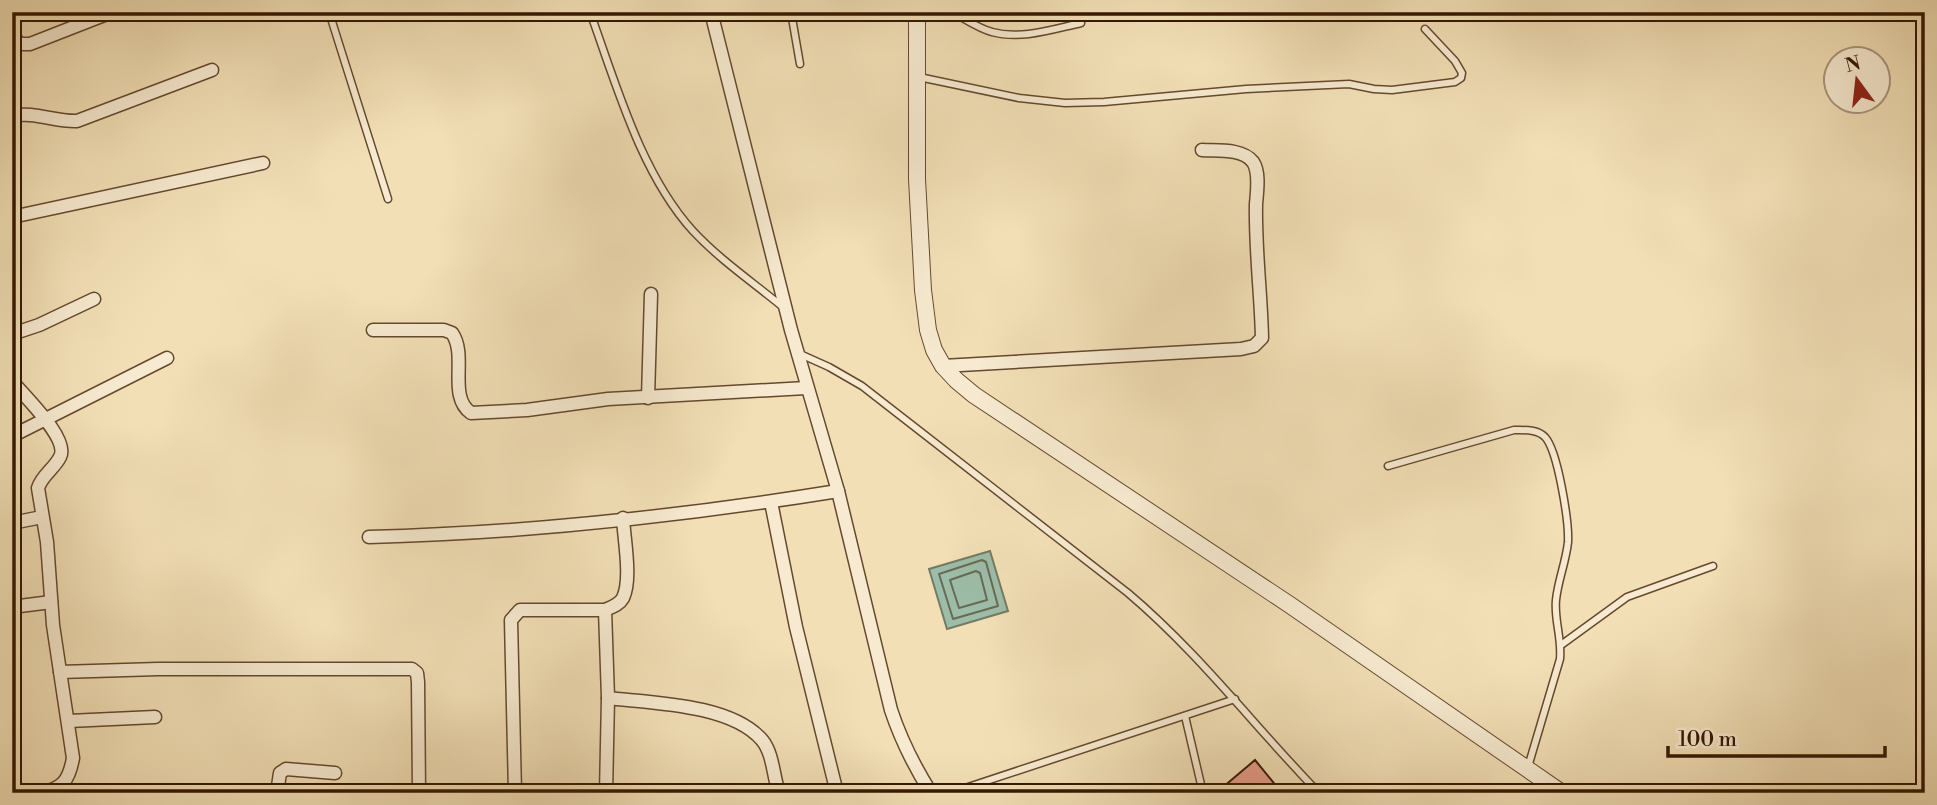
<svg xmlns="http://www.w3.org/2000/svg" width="1937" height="805" viewBox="0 0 1937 805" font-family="'Libre Bodoni',serif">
<rect width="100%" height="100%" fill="#f2dfb6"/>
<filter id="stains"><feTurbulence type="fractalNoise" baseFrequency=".00286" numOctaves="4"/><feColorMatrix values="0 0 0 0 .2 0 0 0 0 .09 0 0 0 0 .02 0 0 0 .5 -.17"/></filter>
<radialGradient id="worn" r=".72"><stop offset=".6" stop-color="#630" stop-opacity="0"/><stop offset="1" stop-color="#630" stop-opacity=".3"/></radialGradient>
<polygon fill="#9cbda8" stroke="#737b65" stroke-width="2" points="990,551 1008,611 947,629 929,569"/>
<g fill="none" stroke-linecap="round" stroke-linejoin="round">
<g stroke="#686a54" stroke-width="2">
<polygon points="982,560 986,562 998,606 953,619 939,574"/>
<polygon points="976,571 980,573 987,600 959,608 950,580"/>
</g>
</g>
<polygon fill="#e69c88" stroke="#351700" stroke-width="2" points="1255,760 1282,793 1216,793"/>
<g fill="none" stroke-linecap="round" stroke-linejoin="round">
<g stroke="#64492e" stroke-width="9">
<g id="service">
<polyline points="329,12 388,199"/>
<path d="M590 12C616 84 641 174 693 231 720 260 754 283 784 308"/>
<polyline points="791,12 800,64"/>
<path d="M952 12C965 19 979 29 992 32 1021 40 1053 29 1081 23"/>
<polyline points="712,18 740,12"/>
<polyline points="919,77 1019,98 1065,103 1104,102 1246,89 1349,84 1374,89 1392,90 1455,82 1461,78 1462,73 1455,61 1425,29"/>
<path d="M800 354 829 367 862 386 1128 593C1199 653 1255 727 1319 793"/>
<path d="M1388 466 1514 430C1524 430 1537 429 1545 437 1558 451 1569 522 1568 542 1566 562 1558 580 1556 600 1554 620 1562 638 1560 659L1528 767"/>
<polyline points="1561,645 1627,597 1713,566"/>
<polyline points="1185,716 1203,793"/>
<polyline points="950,793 1235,699"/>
</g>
</g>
<g stroke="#64492e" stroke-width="15">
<g id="minor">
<path d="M711 12 791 330 838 491 891 710C901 740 914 766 931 793"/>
<polyline points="12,35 20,44 30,44 112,12"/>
<path d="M12 116C34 111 55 122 77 121L212 70"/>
<polyline points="12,217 263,163"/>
<path d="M373 330H444L452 333C468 356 447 396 471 413L527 410 608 399 806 388"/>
<polyline points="12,334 39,325 94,299"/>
<path d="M943 366 1241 349 1254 346 1262 338C1261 293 1255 249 1256 204 1257 192 1260 172 1253 162 1242 148 1217 151 1202 150"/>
<path d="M12 381C24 396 70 439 60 457 54 469 42 475 38 488L47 542 53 625 73 758C69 781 62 789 40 793"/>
<polyline points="648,398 651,294"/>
<polyline points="12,436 167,358"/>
<polyline points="771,502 796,627 837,793"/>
<polyline points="12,523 42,517"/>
<path d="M369 537C526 533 683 516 838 491"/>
<polyline points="12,607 51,602"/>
<polyline points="605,610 608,698 606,793"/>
<polyline points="60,672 158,669 412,669 417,673 418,682 419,793"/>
<path d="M608 698C652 703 731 704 762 740 772 752 773 771 777 786"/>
<polyline points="69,721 155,717"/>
<polyline points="277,793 280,773 286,769 335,773"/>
<path d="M515 793 511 620 520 610H605C612 607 619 605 623 598 632 579 624 539 623 518"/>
</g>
</g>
<g stroke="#64492e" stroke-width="18">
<polyline id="tertiary" points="917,12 917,179 923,290 928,330 934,350 943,366 956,380 974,395 1290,605 1562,793"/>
</g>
<use href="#service" stroke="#f7ead0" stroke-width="6"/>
<use href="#minor" stroke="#f7ead0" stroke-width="12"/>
<use href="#tertiary" stroke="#f7ead0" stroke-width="16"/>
</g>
<rect width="1937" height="805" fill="none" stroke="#f2dfb6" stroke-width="42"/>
<rect x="14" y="14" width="1909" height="777" fill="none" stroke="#351700" stroke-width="3.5"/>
<rect x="21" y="21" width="1895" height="763" fill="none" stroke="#351700" stroke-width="2"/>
<g transform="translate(1857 80) rotate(345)"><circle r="33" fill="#f7ead0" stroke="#a9967d" stroke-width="2"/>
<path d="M0-5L12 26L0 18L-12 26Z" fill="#8f2418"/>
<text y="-10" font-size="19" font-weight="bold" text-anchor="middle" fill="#351700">N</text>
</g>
<path d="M1668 746v10h217v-10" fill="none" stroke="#351700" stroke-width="3.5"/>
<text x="1678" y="746" font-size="21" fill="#351700" stroke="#f7ead0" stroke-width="5" paint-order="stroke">100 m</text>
<rect width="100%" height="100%" filter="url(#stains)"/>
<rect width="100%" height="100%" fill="url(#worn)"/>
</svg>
